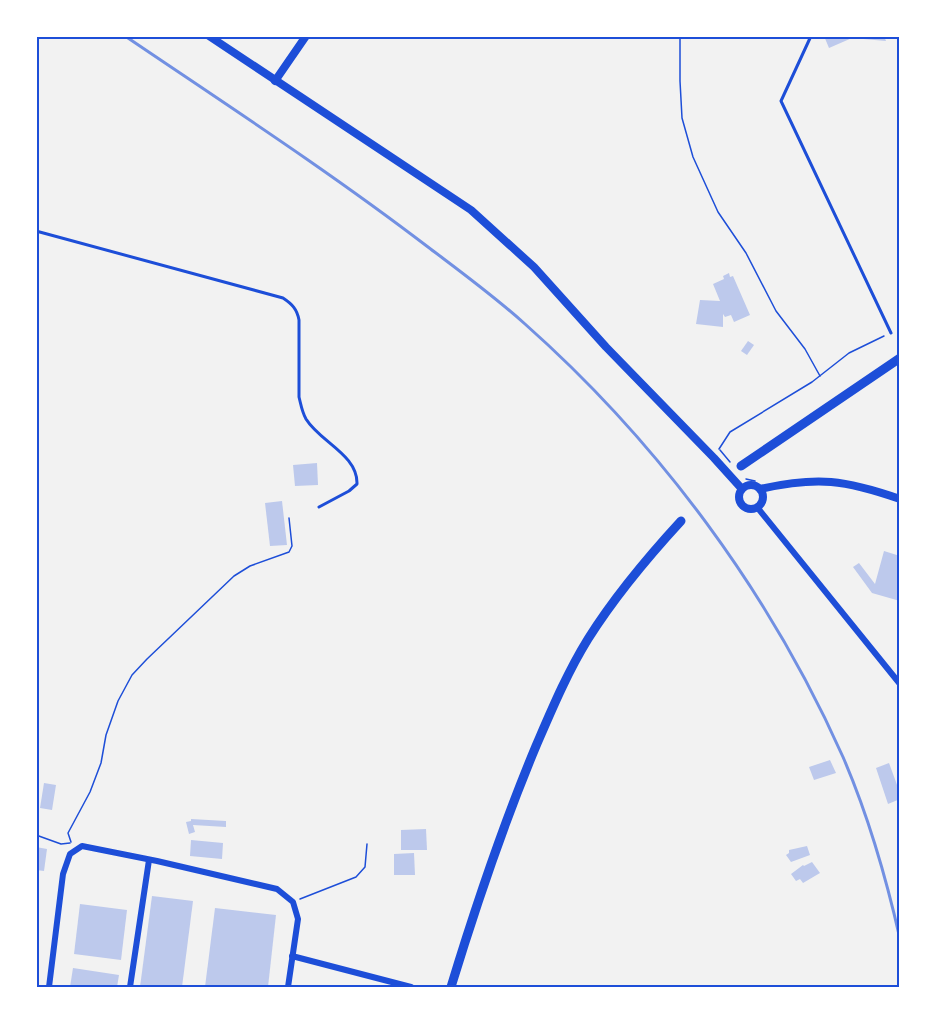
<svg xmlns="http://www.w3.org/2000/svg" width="936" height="1023" viewBox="0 0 936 1023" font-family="'Asap Condensed',sans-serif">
<rect width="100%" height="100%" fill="#f2f2f2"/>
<g fill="#bdc9ec">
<polygon points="824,36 884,36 886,41 852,38 829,48"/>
<polygon points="729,273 730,277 733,276 750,315 734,322 731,315 725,317 723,314 723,327 696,324 700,300 720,301 713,284 724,279 723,276"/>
<polygon points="748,341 754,345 747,355 741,351"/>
<polygon points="317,463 318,485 295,486 293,465"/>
<polygon points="282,501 287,545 270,546 265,503"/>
<polygon points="884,551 900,556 900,601 872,593 853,567 859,563 875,584"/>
<polygon points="830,760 836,773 814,780 809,767"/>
<polygon points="889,763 900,793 900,799 888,804 876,768"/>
<polygon points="44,783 56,785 52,810 40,808"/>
<polygon points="191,819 226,821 226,827 193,825 195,832 189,834 186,822 191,821"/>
<polygon points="426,829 427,850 401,850 401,830"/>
<polygon points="191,840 223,843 222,859 190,856"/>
<polygon points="807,846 810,855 791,862 786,855 789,853 789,850"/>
<polygon points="36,847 47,849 44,871 36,870"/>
<polygon points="414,853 415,875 394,875 394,854"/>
<polygon points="812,862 820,873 803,883 800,879 796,881 791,874 803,865 804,866"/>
<polygon points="152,896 193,901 182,987 140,987"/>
<polygon points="80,904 127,910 121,960 74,954"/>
<polygon points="215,908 276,915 268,987 205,987"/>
<polygon points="73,968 119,975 117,987 70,987"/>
</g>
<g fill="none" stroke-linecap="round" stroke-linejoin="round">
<g stroke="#1d4ed8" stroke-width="1.5">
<polyline points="680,36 680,81 682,118 693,157 718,212 746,253 776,311 805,349 820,376"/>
<polyline points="719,449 730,432 812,382 849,353 884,336"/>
<polyline points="720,450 730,462"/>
<polyline points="746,479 755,481"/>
<polyline points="36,835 61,844 70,843"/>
<polyline points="71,842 68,833 90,792 101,763 106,735 118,701 132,675 147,659 234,576 250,566 289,552 292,546 289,518"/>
<polyline points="300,899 356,877 365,867 367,844"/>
</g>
<g stroke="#1d4ed8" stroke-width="3">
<polyline points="811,36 781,101 891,333"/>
<path d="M36 231 283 298C292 304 297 309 299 320V397C301 405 302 412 306 419 320 442 358 455 357 484L349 491 319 507"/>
</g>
<g stroke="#1d4ed8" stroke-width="6">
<polyline points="757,507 900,684"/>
<polyline points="292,956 411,987"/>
<polyline points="49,987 63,874 70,854 82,846 157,861 277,889 293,902 298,919 288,987"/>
<polyline points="130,987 149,860"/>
</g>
<g stroke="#1d4ed8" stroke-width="8">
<polyline points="209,36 471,210 534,267 606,347 714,458 742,489"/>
<polyline points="275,81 306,36"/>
<circle cx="751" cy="497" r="12"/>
<path d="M760 489C818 476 845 480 900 499"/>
</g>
<g stroke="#1d4ed8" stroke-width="9">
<polyline points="741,466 900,358"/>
<path d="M451 987C476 905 503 825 536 746 552 709 567 673 588 639 615 596 647 558 681 521"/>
</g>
<path stroke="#7290e2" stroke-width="3" d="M125 36C227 105 330 172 428 247 461 272 494 296 525 324 659 443 770 593 843 757 868 815 886 877 900 939"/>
</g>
<rect width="936" height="1023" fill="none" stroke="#ffffff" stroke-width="75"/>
<rect x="38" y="38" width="860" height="948" fill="none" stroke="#1d4ed8" stroke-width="2"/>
</svg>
